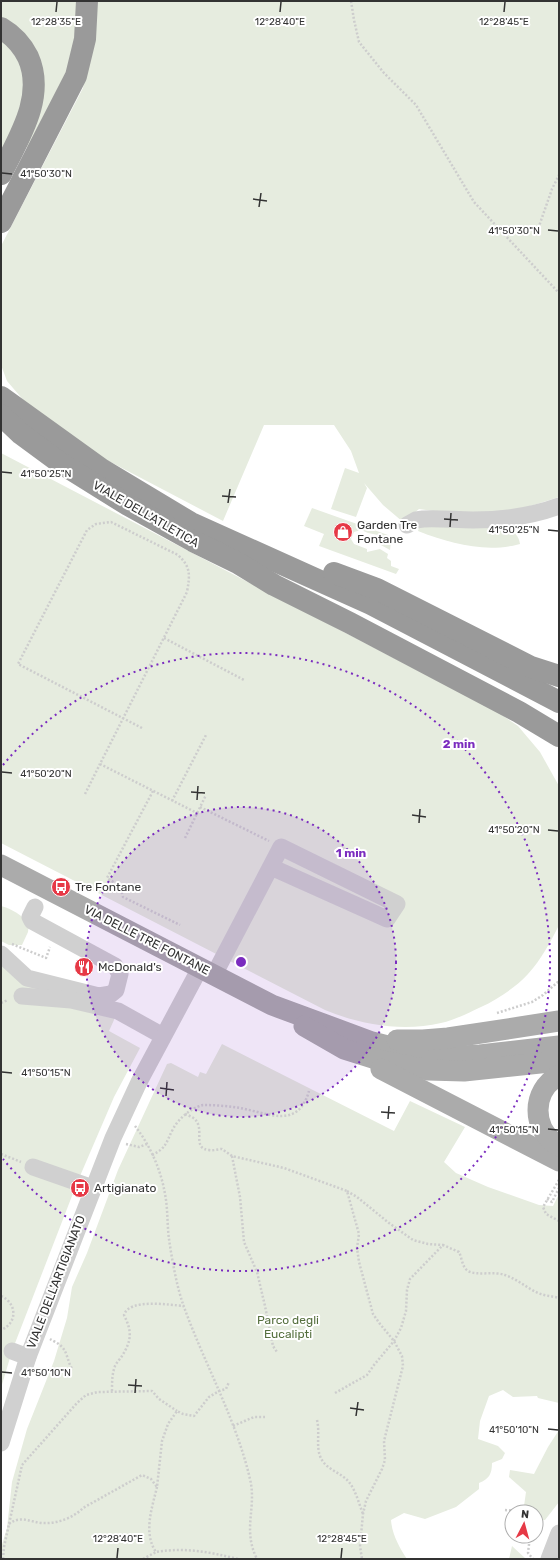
<svg xmlns="http://www.w3.org/2000/svg" width="560" height="1560" viewBox="0 0 560 1560" font-family="Rubik,sans-serif">
<rect width="100%" height="100%" fill="#fff"/>
<g fill="#e6ecdf">
<polygon points="1,1 82,1 77,51 28,147 26,147 39,105 1,19"/>
<path d="M95 1H559V497C537 504 513 512 490 514 469 515 440 512 419 509L403 522 383 505 364 483 367 488 356 517 331 509 345 468 359 473 351 451 334 425H264L223 521 80 446 31 409 7 381 1 365V246L83 88 95 21Z"/>
<polygon points="1,35 16,49 27,89 1,159"/>
<path d="M1 453 499 713 518 726 540 752 559 786V925C551 941 541 960 528 974 515 988 498 999 481 1007 468 1013 455 1020 441 1023 403 1032 361 1025 325 1010L1 843Z"/>
<polygon points="312,508 388,535 391,541 390,550 379,544 380,539 378,535 368,533 361,530 354,532 351,539 354,544 367,549 367,552 380,549 388,554 387,558 391,561 391,566 399,569 396,574 319,546 324,534 304,526"/>
<path d="M496 523C507 527 518 531 520 544 486 553 451 544 418 531L420 525Z"/>
<path d="M1 906C12 909 22 915 29 924L28 932 22 945H9L1 941Z"/>
<polygon points="1,962 118,1011 109,1031 140,1048 114,1097 77,1183 12,1351 1,1388"/>
<path d="M222 1044 394 1131 410 1101 465 1127 444 1162 456 1173 488 1187 539 1205 553 1206 559 1194V1403L538 1398 537 1396 513 1397 503 1390 489 1396 480 1421 478 1439 498 1446 505 1453 502 1459 492 1463C492 1474 489 1479 479 1483V1489L456 1507 425 1519 404 1513 391 1520C392 1534 399 1547 407 1559H1V1548L7 1528 12 1482 27 1429 54 1361 67 1318 72 1287 87 1253 118 1170 167 1064 171 1063 198 1077 200 1072 206 1074Z"/>
<polygon points="559,1430 559,1502 545,1520 536,1521 536,1512 528,1512 524,1506 526,1492 509,1477 510,1470 534,1474 548,1447"/>
<polygon points="512,1546 526,1559 509,1559"/>
</g>
<g fill="none" stroke-linecap="round" stroke-linejoin="round">
<g stroke="#cdcdcd" stroke-width="2.5" stroke-dasharray="2 2" stroke-linecap="butt">
<polyline points="351,1 354,20 359,42 384,73 416,105 474,202 559,293"/>
<polyline points="537,232 552,189 559,175"/>
<polyline points="164,638 244,680"/>
<path d="M142 728 18 664 87 530 96 524 111 522 178 555C191 567 190 575 187 592L100 764 197 813"/>
<polyline points="153,791 107,878 120,886 123,897 180,925"/>
<polyline points="85,794 100,764"/>
<polyline points="172,801 206,735"/>
<polyline points="200,807 269,841"/>
<polyline points="185,838 206,795"/>
<polyline points="12,944 46,958 50,947"/>
<polyline points="1,1003 8,1000"/>
<polyline points="497,1013 532,1002 543,995 559,981"/>
<path d="M185 1114C190 1116 196 1118 198 1124 202 1134 194 1149 209 1150 214 1151 218 1149 222 1149L232 1156 284 1168 347 1191 359 1234 357 1248 359 1262 373 1314 380 1324 394 1341 402 1356 403 1366 384 1441 385 1460 382 1469 366 1501 363 1514 360 1546 362 1559"/>
<path d="M135 1126C150 1145 161 1170 165 1194 168 1209 167 1224 169 1239 172 1260 177 1288 184 1307 205 1365 236 1419 250 1479 257 1508 242 1529 257 1559"/>
<polyline points="126,1144 139,1147 147,1144"/>
<polyline points="1,1154 21,1162"/>
<path d="M152 1155C167 1148 166 1142 173 1129 179 1118 191 1108 203 1105 215 1105 228 1106 240 1108 268 1113 298 1130 309 1091"/>
<polyline points="232,1156 240,1197 244,1242 257,1272 265,1306 273,1346 277,1352"/>
<polyline points="559,1180 543,1207 546,1214 559,1221"/>
<polyline points="347,1191 357,1197 389,1223 413,1240 428,1244 443,1245"/>
<polyline points="547,1199 552,1202 559,1188"/>
<path d="M1 1296C17 1303 18 1323 1 1330"/>
<path d="M50 1339C53 1341 58 1343 61 1346 68 1352 67 1362 73 1370"/>
<path d="M112 1391C112 1382 112 1374 115 1366 117 1362 120 1359 122 1356 132 1340 132 1331 124 1315 129 1298 170 1305 184 1306"/>
<path d="M335 1393 367 1375 374 1365 394 1341 401 1328 406 1311 407 1290 410 1279 443 1245 459 1252C462 1258 462 1267 468 1271 477 1276 494 1271 505 1275 517 1279 527 1288 538 1293 545 1296 552 1296 559 1298"/>
<path d="M317 1420C320 1432 316 1445 320 1456 325 1470 341 1472 349 1482 356 1491 359 1504 363 1514"/>
<polyline points="233,1426 254,1417 265,1417"/>
<path d="M157 1487C152 1508 143 1533 156 1552 186 1547 209 1552 238 1559"/>
<polyline points="505,1510 532,1512"/>
<path d="M9 1524C20 1515 30 1522 42 1523 57 1524 73 1518 83 1508L142 1475 151 1479 157 1487 162 1441 168 1424 177 1411 183 1414 194 1416 209 1397 219 1391 226 1389 229 1382"/>
<polyline points="530,1536 528,1553 533,1559"/>
<polyline points="3,1559 4,1547 22,1465 77,1403 86,1395 98,1392 152,1391 159,1399 177,1411"/>
<polyline points="143,1559 156,1552"/>
</g>
<g stroke="#d0d0d0" stroke-width="17">
<path d="M407 525 416 520 423 519C439 518 456 520 473 520 502 520 532 516 559 506"/>
<polyline points="1,954 27,978 99,996 111,994 116,990 120,974 115,966 32,921 30,917 35,907"/>
<polyline points="214,975 281,847 397,904 387,919 271,867"/>
<polyline points="22,996 71,1000 118,1011 163,1036"/>
<polyline points="33,1167 93,1188"/>
<polyline points="12,1351 28,1357"/>
<polyline points="1,1443 28,1357 113,1138 139,1082 200,968"/>
<polyline points="549,1559 559,1533"/>
</g>
<g stroke="#ababab" stroke-width="21">
<polyline points="1,865 272,1005 372,1042 411,1052 443,1057 480,1055 559,1046"/>
<polyline points="304,1026 344,1049 379,1060 428,1070 464,1071 559,1061"/>
<polyline points="397,1040 423,1040 448,1038 559,1021"/>
<polyline points="381,1069 559,1161"/>
<path d="M559 1075C531 1091 531 1129 559 1146"/>
</g>
<g stroke="#9a9a9a" stroke-width="22">
<path d="M1 28C13 35 22 45 28 57 46 97 18 139 1 174"/>
<polyline points="1,222 76,76 85,39 87,1"/>
<polyline points="1,397 101,469 191,523 371,604 559,702"/>
<polyline points="1,415 21,434 59,462 128,505 193,541 238,563 274,585 350,623 519,712 559,736"/>
<polyline points="334,573 377,589 531,667 559,676"/>
</g>
</g>
<path fill="none" stroke="#333" stroke-width="1.5" d="M56 12 57 2M280 12 281 2M504 12 505 2M2 173 12 174M253 199 267 201M259 207 261 193M548 230 558 231M2 472 12 473M222 496 236 497M228 503 230 489M444 519 458 520M450 527 451 513M548 530 558 531M2 772 12 773M191 792 205 793M197 800 198 786M412 815 426 817M419 823 420 809M548 830 558 831M2 1072 12 1073M160 1088 174 1090M166 1096 167 1082M381 1112 395 1113M388 1119 389 1106M548 1129 558 1130M2 1372 12 1373M128 1385 142 1386M135 1393 136 1379M350 1408 364 1410M356 1416 358 1402M548 1429 558 1430M117 1558 118 1548M341 1558 342 1548"/>
<circle cx="241" cy="962" r="155" fill="#7b2cbf" fill-opacity=".12"/>
<g fill="none" stroke="#7b2cbf" stroke-width="2" stroke-dasharray="2 4">
<circle cx="241" cy="962" r="155"/>
<path d="M3 765A309 309 0 1 1 3 1159"/>
</g>
<defs>
<g id="shop-disc" transform="scale(1)"><circle r="9.5" fill="#e63946" stroke="#fff"/><path d="M-5-2.5h2.3a2.7 3.5 0 0 1 5.4 0H5L5.5 6h-11ZM-1.5-2.5h3a1.5 2.3 0 0 0-3 0Z" fill="#fff"/></g>
<g id="bus-disc" transform="scale(1)"><circle r="9.5" fill="#e63946" stroke="#fff"/><path d="M-5-6H5V4H4V6H2V4H-2V6H-4V4H-5ZM-3.5-4V0h7V-4ZM-3.5 1.2v1.5H-2V1.2ZM2 1.2v1.5H3.5V1.2Z" fill="#fff"/></g>
<g id="restaurant-disc" transform="scale(1)"><circle r="9.5" fill="#e63946" stroke="#fff"/><path d="M-5-6h1v4h1v-4h1v4h1v-4h1v5L-1.5 .5V6h-2V.5L-5-1ZM5-6V6H3V1.5H1.5Q1.5-4 5-6Z" fill="#fff"/></g>
</defs>
<g fill-rule="evenodd">
<use href="#shop-disc" x="343" y="532"/>
<use href="#bus-disc" x="61" y="887"/>
<use href="#restaurant-disc" x="84" y="967"/>
<use href="#bus-disc" x="80" y="1188"/>
</g>
<g text-anchor="middle" stroke-width="4" stroke-linejoin="round" paint-order="stroke">
<g font-size="12" fill="#333" stroke="#fff">
<text transform="translate(146 514) rotate(30)" y="4">VIALE DELL'ATLETICA</text>
<text transform="translate(147 940) rotate(27)" y="4">VIA DELLE TRE FONTANE</text>
<text transform="translate(56 1282) rotate(-69)" y="4">VIALE DELL'ARTIGIANATO</text>
</g>
<g font-size="12" fill="#333" stroke="#fff" text-anchor="start">
<text x="357" y="529">Garden Tre<tspan x="357" dy="14">Fontane</tspan></text>
<text x="75" y="891">Tre Fontane</text>
<text x="98" y="971">McDonald's</text>
<text x="94" y="1192">Artigianato</text>
</g>
<g font-size="12" fill="#56703f" stroke="#fff">
<text x="288" y="1324">Parco degli<tspan x="288" dy="14">Eucalipti</tspan></text>
</g>
</g>
<g font-size="10" text-anchor="middle" fill="#333" stroke="#fff" stroke-width="4" stroke-linejoin="round" paint-order="stroke">
<text x="56" y="25">12°28'35"E</text>
<text x="280" y="25">12°28'40"E</text>
<text x="504" y="25">12°28'45"E</text>
<text x="46" y="177">41°50'30"N</text>
<text x="514" y="234">41°50'30"N</text>
<text x="46" y="477">41°50'25"N</text>
<text x="514" y="533">41°50'25"N</text>
<text x="46" y="777">41°50'20"N</text>
<text x="514" y="833">41°50'20"N</text>
<text x="46" y="1076">41°50'15"N</text>
<text x="514" y="1133">41°50'15"N</text>
<text x="46" y="1376">41°50'10"N</text>
<text x="514" y="1433">41°50'10"N</text>
<text x="118" y="1542">12°28'40"E</text>
<text x="342" y="1542">12°28'45"E</text>
</g>
<circle cx="241" cy="962" r="6" fill="#7b2cbf" stroke="#fff" stroke-width="2"/>
<g font-size="12" text-anchor="middle" font-weight="bold" fill="#7b2cbf" stroke="#fff" stroke-width="4" stroke-linejoin="round" paint-order="stroke">
<text x="459" y="748">2 min</text>
<text x="351" y="857">1 min</text>
</g>
<rect width="560" height="1560" fill="none" stroke="#333333" stroke-width="4"/>
<g transform="translate(524 1524) rotate(6)"><circle r="19" fill="#ffffff" stroke="#adadad"/>
<path d="M0-3L7 15L0 10L-7 15Z" fill="#e63946"/>
<text y="-6" font-size="11" font-weight="bold" text-anchor="middle" fill="#333333">N</text>
</g>
</svg>
